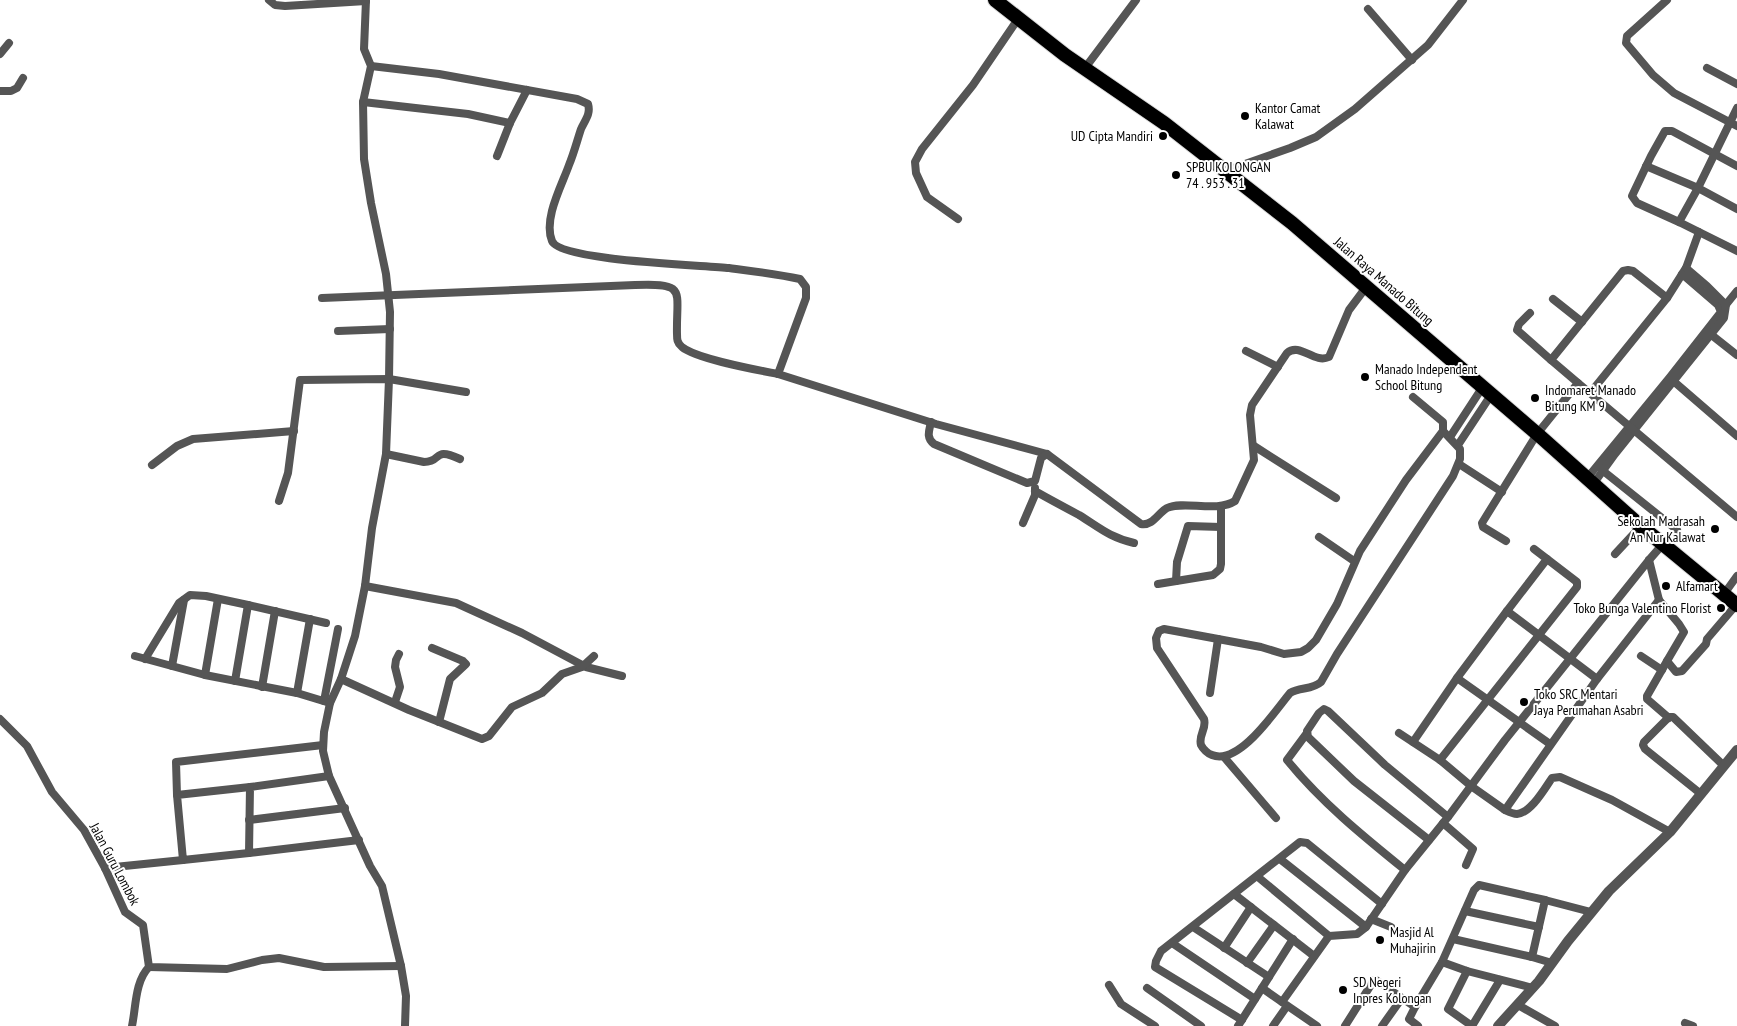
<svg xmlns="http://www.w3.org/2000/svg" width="1737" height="1026" viewBox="0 0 1737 1026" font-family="'PT Sans Narrow',sans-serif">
<rect width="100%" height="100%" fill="#fff"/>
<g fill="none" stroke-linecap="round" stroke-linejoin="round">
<g stroke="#dbdbdb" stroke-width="16">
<polyline id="trunk" points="995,0 1065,55 1164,123 1292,223 1542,438 1636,522 1737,605"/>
</g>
<g stroke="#555" stroke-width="8">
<polyline points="269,0 275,5 285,6 366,1"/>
<polyline points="366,0 364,49 371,66 363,102 364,159 371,203 386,274 390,312 389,379 386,454 372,528 365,586 355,636 341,679 330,703 324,732 323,751 329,776 370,866 382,886 401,966 406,996 405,1026"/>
<polyline points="1667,0 1627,36 1626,43 1653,75 1674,93 1737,126"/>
<polyline points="1368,9 1412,60"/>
<polyline points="0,54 9,43"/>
<path d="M371 66 439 74 577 99 588 104C591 114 585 120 581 129 577 141 574 153 569 165 562 185 543 219 552 241 560 261 702 265 729 268 752 271 777 274 800 279L806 287V298L778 374 936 424 1047 454 1141 524C1153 526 1158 513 1167 508 1184 500 1216 513 1235 501L1254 460 1250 415 1252 405 1287 353C1300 342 1314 364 1329 357L1349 310 1367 286"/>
<polyline points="1085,68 1136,0"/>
<polyline points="1707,68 1737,84"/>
<polyline points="0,91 11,91 17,88 23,78"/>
<polyline points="363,102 468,114 510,123"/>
<polyline points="497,156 510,123 527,90"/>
<polyline points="1646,166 1698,188 1737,209"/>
<polyline points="1225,171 1290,148 1316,137 1355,109 1428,45 1463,0"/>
<polyline points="958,219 927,197 916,173 915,162 922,149 973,85 1018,19"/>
<polyline points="1679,222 1637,203 1632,196 1651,156 1665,131 1672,131 1737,166"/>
<polyline points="1699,232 1737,251"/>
<path d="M322 298 635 285C688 283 676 290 677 334 677 339 677 343 682 347 696 359 758 370 778 374"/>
<polyline points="1553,299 1582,322"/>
<polyline points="1724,307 1737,291"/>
<polyline points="1530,313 1519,324 1517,330 1551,360"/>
<polyline points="338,331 390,329"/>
<polyline points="1709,333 1737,355"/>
<polyline points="1246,351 1278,367"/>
<polyline points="1671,379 1737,436"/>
<polyline points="1578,383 1551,360 1623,271 1628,270 1633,271 1667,298"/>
<polyline points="1591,392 1667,298 1686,268 1699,232 1679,222 1698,188 1737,108"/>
<path d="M1413 397 1443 422V431L1406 480 1360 551 1337 604 1316 640 1308 648 1301 652 1284 654 1261 647 1175 631 1164 629 1159 631 1156 638 1157 648 1204 719C1207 729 1198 735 1201 745 1203 749 1208 754 1212 755 1239 766 1275 711 1290 693 1300 687 1312 690 1321 682L1337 654 1453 476 1460 459V449L1443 431"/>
<path d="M931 422C929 431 926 438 934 444L1027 483 1035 481 1041 458 1047 454"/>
<polyline points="1450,437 1482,388"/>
<polyline points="1458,445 1491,395"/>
<polyline points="1254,446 1336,498"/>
<path d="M386 454 424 462C443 462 432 446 460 459"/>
<polyline points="1459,464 1502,492"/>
<polyline points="152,465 177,446 193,439 294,431"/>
<polyline points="1602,470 1677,530"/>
<polyline points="1588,477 1670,377 1721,312 1718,305 1682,274"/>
<polyline points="1594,483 1615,454 1724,318 1726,305 1707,286 1686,268"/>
<path d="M1035 491C1049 499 1064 507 1079 515 1100 528 1109 537 1134 543"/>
<polyline points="279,501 288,473 300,380 389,379 466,392"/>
<polyline points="1023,523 1035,495 1035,488"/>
<polyline points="1319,537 1354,561"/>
<polyline points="1506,541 1483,527 1482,523 1537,434 1578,383 1737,517"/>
<polyline points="1615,554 1641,526"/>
<polyline points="1649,560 1659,600 1679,624 1684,632 1667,661 1676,672 1682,671 1706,644 1707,639 1736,605"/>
<polyline points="1176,581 1177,562 1188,526 1221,527"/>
<polyline points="1158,584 1213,575 1220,569 1221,564 1221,506"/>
<polyline points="365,586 456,603 522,633 586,667 622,676"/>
<polyline points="1724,594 1737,576"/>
<polyline points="1507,611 1547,559 1534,549"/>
<polyline points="432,648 463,661 466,664 450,679 439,722"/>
<polyline points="135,656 205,675 297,693 330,703"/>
<polyline points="1641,656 1662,670"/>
<polyline points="145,659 179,603 190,595 206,596 248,605 326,623"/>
<polyline points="1667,661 1647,696 1647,699 1669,718"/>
<polyline points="172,666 184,600"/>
<polyline points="205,675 218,599"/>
<polyline points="1457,678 1550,744"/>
<polyline points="341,679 409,710 482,739 489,736 512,707 542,693 562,674 582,667 594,656"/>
<polyline points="235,681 248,605"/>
<polyline points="262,687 275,611"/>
<polyline points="297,693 310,619"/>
<polyline points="1210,693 1218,639"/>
<polyline points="324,701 338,629"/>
<polyline points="395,702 400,687 395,667 396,660 399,654"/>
<polyline points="0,719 27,746 52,792 84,830 105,868 125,912 143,925 149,967 227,969 262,960 279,958 324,967 401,966"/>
<path d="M1307 733 1287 760C1321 802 1363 836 1405 870"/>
<polyline points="1399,733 1440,760 1471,786 1505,810 1597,679 1659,600"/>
<polyline points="1413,742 1457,678 1507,611 1597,679"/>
<polyline points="1224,757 1276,818"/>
<polyline points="1440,760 1577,587 1577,582 1547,559"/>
<polyline points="329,776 250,787 249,853 359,840"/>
<polyline points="1701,794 1645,749 1643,745 1644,742 1669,717 1673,717 1724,766"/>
<polyline points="177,795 176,762 323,745"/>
<path d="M1505 810C1509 812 1513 814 1517 814 1531 813 1545 788 1552 778L1560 777 1612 800 1670 832"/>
<polyline points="249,820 345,808"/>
<polyline points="1443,823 1473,849 1466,865"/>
<polyline points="1429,840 1354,781 1308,737 1307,731 1319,713 1324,709 1328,711 1385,765 1448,817"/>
<polyline points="249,853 183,860 177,795 250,787"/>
<polyline points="1280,859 1366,927"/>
<polyline points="105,868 183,860"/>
<polyline points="1258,877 1329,936"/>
<polyline points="1234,894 1314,956"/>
<polyline points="1545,900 1591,912"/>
<polyline points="1465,911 1539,927"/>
<polyline points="1371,919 1391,927"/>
<polyline points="1193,927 1269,977"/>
<polyline points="1453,939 1532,957"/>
<polyline points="1172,943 1255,999"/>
<polyline points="1224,948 1251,907"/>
<polyline points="1442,962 1467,971 1533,988"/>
<polyline points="1247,963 1274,925"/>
<polyline points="1467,971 1448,1009 1472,1026"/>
<polyline points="1109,985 1121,1004 1155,1026"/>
<polyline points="1147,988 1201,1026"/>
<polyline points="1262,988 1282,1002"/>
<polyline points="1402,998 1415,1007 1442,962 1474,890 1479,885 1545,900 1532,957 1552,963"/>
<polyline points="1518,1005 1555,1026"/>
<polyline points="1415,1007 1409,1019 1418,1026"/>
<polyline points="1242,1020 1155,967 1156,961 1161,951 1300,842 1307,843 1382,904"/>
<polyline points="1685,1023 1693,1026"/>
<path d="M132 1026C136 1007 135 981 149 967"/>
<polyline points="1238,1026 1293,939"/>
<polyline points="1273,1026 1287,1006"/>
<polyline points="1317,1026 1282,1002 1329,936 1357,934 1366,927 1405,870 1448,817 1505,740 1649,560 1663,544"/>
<polyline points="1345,1026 1374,980 1376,980 1402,998 1382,1026"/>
<polyline points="1472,1026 1500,980"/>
</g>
<polyline stroke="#555" stroke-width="10" points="1498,1026 1539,981 1568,941 1609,891 1670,832 1737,750"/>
<use href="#trunk" stroke="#000" stroke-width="14"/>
</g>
<g fill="#000" stroke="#fff" stroke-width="2">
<circle cx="1245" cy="116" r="5"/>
<circle cx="1163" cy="136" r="5"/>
<circle cx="1176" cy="175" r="5"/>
<circle cx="1365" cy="377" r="5"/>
<circle cx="1535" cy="398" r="5"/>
<circle cx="1715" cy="529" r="5"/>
<circle cx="1666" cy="586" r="5"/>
<circle cx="1721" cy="608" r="5"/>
<circle cx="1524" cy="702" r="5"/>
<circle cx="1380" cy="940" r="5"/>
<circle cx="1343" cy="990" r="5"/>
</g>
<g text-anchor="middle" stroke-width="4" stroke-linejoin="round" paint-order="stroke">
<g font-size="14" fill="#000" stroke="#fff" text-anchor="start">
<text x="1255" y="113">Kantor Camat<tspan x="1255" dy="16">Kalawat</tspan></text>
<text x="1153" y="141" text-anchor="end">UD Cipta Mandiri</text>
<text x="1186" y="172">SPBU KOLONGAN<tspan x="1186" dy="16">74 . 953 . 31</tspan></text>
<text x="1375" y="374">Manado Independent<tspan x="1375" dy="16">School Bitung</tspan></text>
<text x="1545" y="395">Indomaret Manado<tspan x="1545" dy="16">Bitung KM 9</tspan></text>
<text x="1705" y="526" text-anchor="end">Sekolah Madrasah<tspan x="1705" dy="16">An Nur Kalawat</tspan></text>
<text x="1676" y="591">Alfamart</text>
<text x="1711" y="613" text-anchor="end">Toko Bunga Valentino Florist</text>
<text x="1534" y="699">Toko SRC Mentari<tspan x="1534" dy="16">Jaya Perumahan Asabri</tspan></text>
<text x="1390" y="937">Masjid Al<tspan x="1390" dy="16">Muhajirin</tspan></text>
<text x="1353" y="987">SD Negeri<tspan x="1353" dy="16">Inpres Kolongan</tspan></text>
</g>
<g font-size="14" fill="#000" stroke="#fff">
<text transform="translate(1384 281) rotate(41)" y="5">Jalan Raya Manado Bitung</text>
<text transform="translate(115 864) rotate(62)" y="5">Jalan Guru Lombok</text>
</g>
</g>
</svg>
